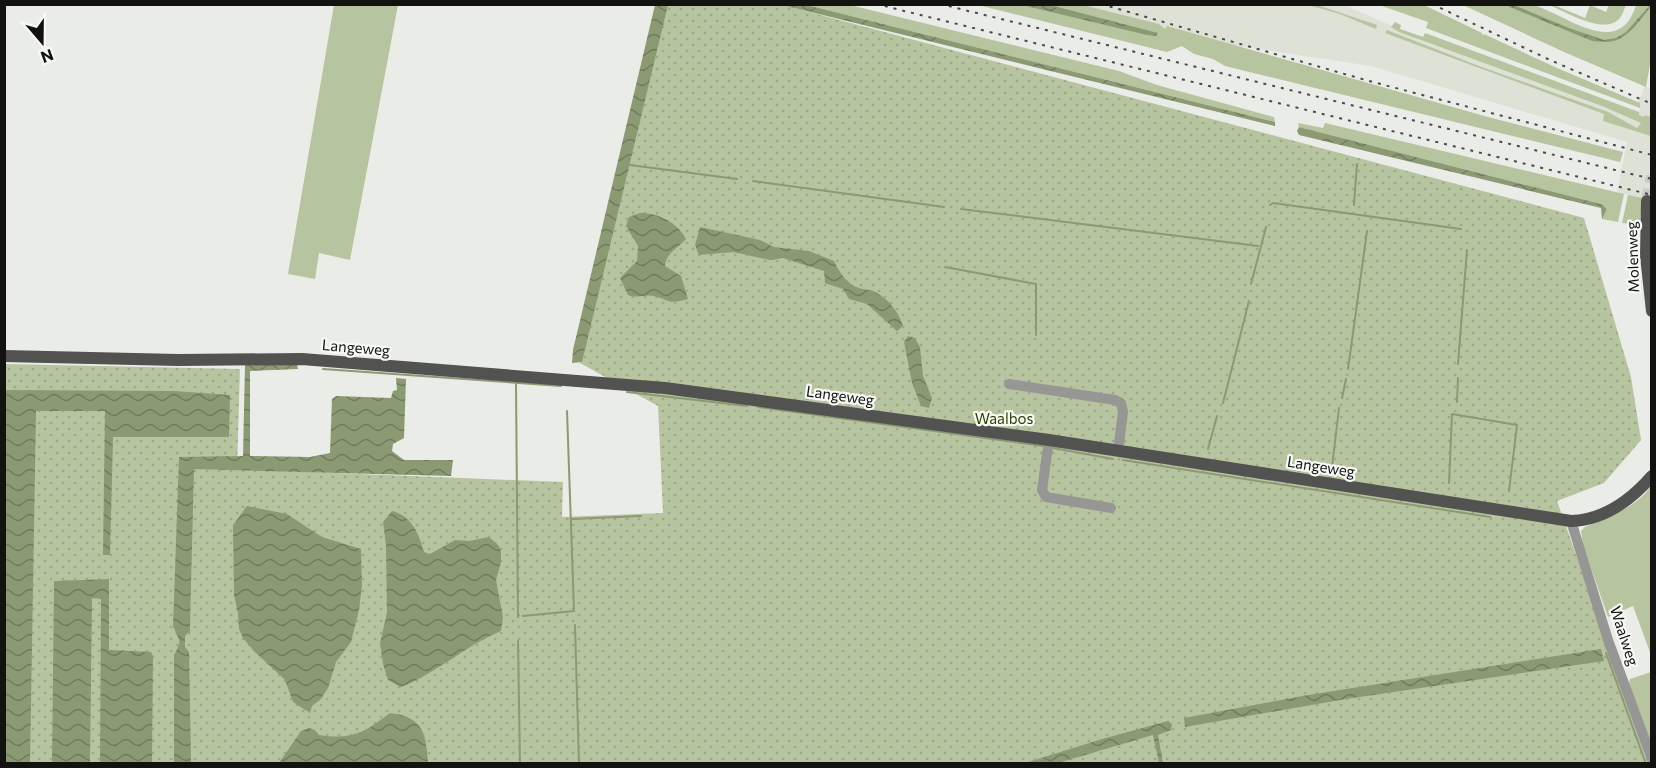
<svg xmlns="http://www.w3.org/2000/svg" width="1656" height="768" viewBox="0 0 1656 768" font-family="Commissioner,sans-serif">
<defs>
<pattern id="park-dots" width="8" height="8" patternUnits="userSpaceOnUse" patternTransform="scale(1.5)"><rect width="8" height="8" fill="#b6c5a0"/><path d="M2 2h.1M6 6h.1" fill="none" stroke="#9ba889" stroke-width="1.8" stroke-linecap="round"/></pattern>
<pattern id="water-waves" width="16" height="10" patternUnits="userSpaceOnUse" patternTransform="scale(1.5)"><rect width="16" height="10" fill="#8b9a73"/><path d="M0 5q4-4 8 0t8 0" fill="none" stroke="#707c5d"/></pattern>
</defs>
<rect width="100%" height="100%" fill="#eaece8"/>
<polygon fill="#dde1d6" points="1038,5 1344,5 1399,29 1638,115 1640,106 1638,102 1645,86 1651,89 1651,201 1617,192 1627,142 1371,66 1154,33"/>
<g fill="#b6c5a0">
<polygon points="334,5 398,5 350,260 319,253 315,279 288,274"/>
<polygon points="807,5 850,5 1119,71 1157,85 1274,117 1275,122"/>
<polygon points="978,5 1083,5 1159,24 1165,29 1167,26 1488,117 1623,152 1620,162 1225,66 1213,59 1194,54 1182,46 1167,52"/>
<polygon points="1308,5 1317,5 1377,25 1376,29 1340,14"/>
<polygon points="1379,5 1424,5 1482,33 1483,36 1484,34 1557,68 1640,103 1640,108 1426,28 1428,22"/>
<path d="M1463 5C1480 5 1519 1 1533 5 1566 14 1619 61 1636 5H1651V59L1646 87 1564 52Z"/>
<path d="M1549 5H1554L1585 18 1590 5 1606 12 1609 5H1626C1624 9 1623 14 1620 18 1605 36 1566 12 1549 5Z"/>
<polygon points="1395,22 1401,25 1400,29 1423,37 1425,33 1639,112 1639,115 1644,117 1645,115 1651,117 1651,136 1603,121 1604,114 1385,33 1387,30 1479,66 1608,112 1637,128 1641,123 1602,106 1399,32 1391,27"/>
<polygon points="1298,123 1323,128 1325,123 1624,194 1618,222 1602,219 1607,209 1601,204 1299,127"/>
<polygon points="1628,195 1642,198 1640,225 1622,223"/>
<path d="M1651 486V655L1633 606 1608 617 1583 545 1581 531 1585 527C1609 516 1636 508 1651 486Z"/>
<polygon points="1651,672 1651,744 1629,683 1630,679"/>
</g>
<polygon fill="url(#park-dots)" points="663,5 783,5 1584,218 1631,377 1641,440 1604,483 1557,501 1650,763 5,764 5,364 240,369 237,469 563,482 562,517 663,513 658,406 580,363"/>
<g fill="url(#water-waves)">
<polygon points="655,5 668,5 582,362 572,363 573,350"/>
<polygon points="782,5 807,5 1275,122 1275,126"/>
<polygon points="1022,5 1050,5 1158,33 1156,36 1147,35"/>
<path d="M1505 5H1514L1569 28 1604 40 1616 38 1626 32 1650 5H1652C1639 21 1627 42 1606 42 1601 42 1596 41 1592 41Z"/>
<polygon points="1299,127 1601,204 1607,209 1602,219 1601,208 1299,135 1297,131"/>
<path d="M640 213C659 213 678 223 686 239 678 248 666 253 665 266L681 276 688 299C665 305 672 300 653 296 644 294 637 299 628 295L620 278 637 261 638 246 626 226 629 217Z"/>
<path d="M700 227 760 240 774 247 809 251 834 261C839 272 847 284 859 288 863 290 869 289 873 291 887 297 899 312 903 326L897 331 867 304 849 299 843 289 825 283 824 271 783 258 770 260 733 252 699 255 695 245Z"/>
<polygon points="908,336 915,338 920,347 923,376 932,398 929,408 921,406 912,383 904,342"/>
<path d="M245 364 297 365 298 369 250 371V456L310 457 330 453 332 399 336 396 391 398 393 391 397 390 396 378 406 379 404 438 393 444 392 451 404 460H453L451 476 194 469 190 624V631L185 636V647L189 652 191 763H174V655C183 638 179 642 173 626L179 457 243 456Z"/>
<polygon points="5,390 175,391 230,395 229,437 113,437 110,555 103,555 105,411 36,411 30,763 5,763"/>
<polygon points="247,506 287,514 322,537 361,549 362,585 359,610 351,642 336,662 328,688 321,699 312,706 310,713 293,702 285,680 254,651 243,638 239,629 238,613 234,595 233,525"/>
<path d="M392 511C412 516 419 534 424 552L430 554 455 540 469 541 489 537 499 546 501 552V562L496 580 503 617 501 631C465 646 437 673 401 687L388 680 383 664 380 643 387 613 386 545 383 522Z"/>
<polygon points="109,579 109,650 151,652 153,656 152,763 100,763 101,599 92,598 90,763 52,763 54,581"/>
<polygon points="1601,649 1604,661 1346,699 1185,727 1184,718 1308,695"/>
<path d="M390 713C424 717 426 734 428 763H279L301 731 309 728 315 730 319 735C352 740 364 733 390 713Z"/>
<polygon points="1168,721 1172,724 1171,730 1158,735 1163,763 1159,763 1153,735 1058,763 1025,763 1102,739"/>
</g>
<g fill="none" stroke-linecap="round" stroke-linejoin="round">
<g stroke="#8b9a73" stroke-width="2">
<polyline points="630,165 737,179"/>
<polyline points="753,181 944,207"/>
<polyline points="1270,205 1273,203 1461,229"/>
<polyline points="1354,205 1357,164"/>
<polyline points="961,209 1258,246"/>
<polyline points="945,267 1036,284 1036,335"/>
<polyline points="1251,284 1266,227"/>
<polyline points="1458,364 1467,250"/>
<polyline points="323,369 561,386"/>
<polyline points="1348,369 1367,231"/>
<polyline points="516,384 518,617"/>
<polyline points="627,392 747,406"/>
<polyline points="1342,398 1346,379"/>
<polyline points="1457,402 1458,378"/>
<polyline points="1223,403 1249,301"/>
<polyline points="758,407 1043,446"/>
<polyline points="1053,448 1113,459"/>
<polyline points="1208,449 1217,416"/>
<polyline points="1123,460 1490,517"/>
<polyline points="1332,467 1339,408"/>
<polyline points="1449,483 1452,414 1517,425 1509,491"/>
<polyline points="572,519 641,516"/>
<polyline points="523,616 574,611 567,411"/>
<polyline points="575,625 579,764"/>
<polyline points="518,641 520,764"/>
<polyline points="1606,653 1646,764"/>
</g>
<polyline stroke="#cacbc8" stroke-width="12" stroke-dasharray="12 6" stroke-linecap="butt" points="1647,201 1652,176"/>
<g stroke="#969795" stroke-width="10">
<polyline points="1009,384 1115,400 1121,403 1123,412 1118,451"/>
<polyline points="1049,440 1042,490 1046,497 1111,508"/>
<polyline points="1571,521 1608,640 1652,759"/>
</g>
<g stroke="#525350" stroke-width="12">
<polyline points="1647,201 1646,256 1652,311"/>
<path d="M4 356 178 360 302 359 665 388 1049 440 1571 521C1604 520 1631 500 1652 476"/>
</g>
<g stroke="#4b4c4a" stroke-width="2" stroke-dasharray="3 6" stroke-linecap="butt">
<polyline points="876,4 1652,195"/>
<polyline points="940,4 1652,179"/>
<polyline points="1101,4 1369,81 1652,155"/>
<polyline points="1432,4 1550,60 1652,104"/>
</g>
</g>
<g text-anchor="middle" stroke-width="4.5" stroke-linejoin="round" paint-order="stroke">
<g font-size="15" fill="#121211" stroke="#f7f9f5">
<text transform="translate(1633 257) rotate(-92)" y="5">Molenweg</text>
<text transform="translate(356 348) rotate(5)" y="5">Langeweg</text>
<text transform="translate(840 396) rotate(8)" y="5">Langeweg</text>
<text transform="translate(1321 467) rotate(9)" y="5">Langeweg</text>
<text transform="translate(1624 636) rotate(72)" y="5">Waalweg</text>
</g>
<g font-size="15" fill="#2d3f00" stroke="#f7f9f5">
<text x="1004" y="424">Waalbos</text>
</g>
</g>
<rect width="1656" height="768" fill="none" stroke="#121211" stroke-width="12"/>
<g transform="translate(42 42) rotate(160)" stroke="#f7f9f5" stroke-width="4.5" paint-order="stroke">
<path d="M0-4.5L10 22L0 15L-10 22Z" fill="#121211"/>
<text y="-9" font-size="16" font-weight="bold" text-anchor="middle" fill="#121211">N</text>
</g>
</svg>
